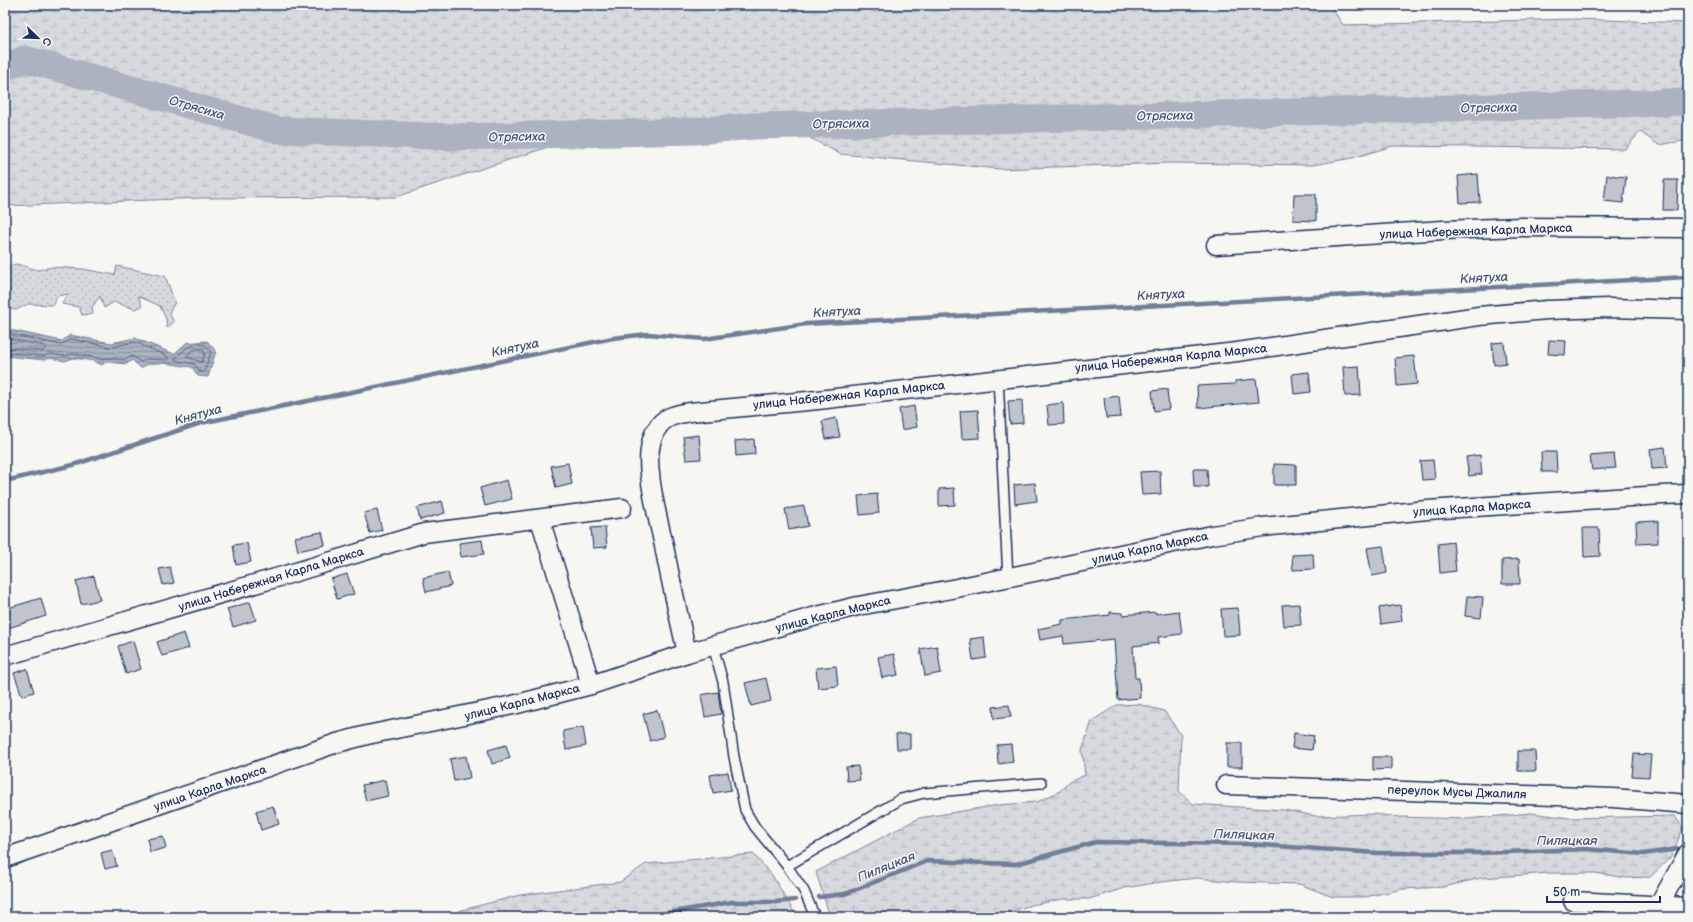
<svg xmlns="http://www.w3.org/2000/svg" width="1693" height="922" viewBox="0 0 1693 922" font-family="'Balsamiq Sans',sans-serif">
<defs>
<pattern id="grass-dots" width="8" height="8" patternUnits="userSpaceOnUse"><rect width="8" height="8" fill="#d6d9dd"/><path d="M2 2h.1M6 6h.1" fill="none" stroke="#b7bbc0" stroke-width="1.8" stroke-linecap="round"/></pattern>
<pattern id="wetland-marsh" width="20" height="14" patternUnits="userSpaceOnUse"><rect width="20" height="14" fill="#d6d9dd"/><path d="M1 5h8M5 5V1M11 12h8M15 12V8" fill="none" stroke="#b7bbc0"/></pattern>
<pattern id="water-rules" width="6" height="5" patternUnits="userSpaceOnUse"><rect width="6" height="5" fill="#abb2c0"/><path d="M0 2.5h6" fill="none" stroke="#8a919f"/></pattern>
</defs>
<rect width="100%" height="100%" fill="#f6f6f2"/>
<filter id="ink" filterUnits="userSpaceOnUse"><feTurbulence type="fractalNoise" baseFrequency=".025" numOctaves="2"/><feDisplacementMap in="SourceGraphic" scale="8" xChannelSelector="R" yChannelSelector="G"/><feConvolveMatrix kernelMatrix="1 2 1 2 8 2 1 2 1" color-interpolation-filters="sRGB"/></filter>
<g filter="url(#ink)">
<polygon fill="url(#grass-dots)" stroke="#78849e" points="17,264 38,270 52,267 83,269 115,275 117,266 165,276 175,302 169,313 174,322 167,328 166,319 160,306 138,296 142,306 135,309 114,302 104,308 100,296 92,307 93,314 82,315 79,307 62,304 68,294 57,296 54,305 28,304 16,310 5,307 7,296 5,294 5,267"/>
<g fill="url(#wetland-marsh)" stroke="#78849e">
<polygon points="5,5 1330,5 1343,25 1575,19 1688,23 1688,140 1659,145 1640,132 1625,149 1393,146 1352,158 1313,165 1169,163 1000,169 840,154 786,125 754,126 627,121 396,197 201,198 5,206"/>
<polygon points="1138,704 1164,711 1181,735 1179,791 1193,804 1284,810 1316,816 1374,814 1399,817 1467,819 1531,813 1570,818 1675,816 1683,828 1671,857 1650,877 1626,878 1595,873 1551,873 1481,878 1444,887 1403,889 1365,897 1333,897 1299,884 1236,882 1197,878 1161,882 1125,888 1089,899 1063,899 1031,905 1004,914 975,917 830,917 816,872 919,818 999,805 1037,802 1060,791 1069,782 1085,775 1082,750 1092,721 1117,705"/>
<polygon points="753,854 772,875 797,917 446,917 462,910 520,895 620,882 646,864"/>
</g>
<path fill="url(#water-rules)" stroke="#717e99" d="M5 329 62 341 70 335 111 343 135 338 174 354 186 343 207 341 216 351 208 377 198 376 192 367C176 366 155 358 141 368L132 360 127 364 106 362 102 365 94 361 73 358 65 361 50 358 45 360 5 356Z"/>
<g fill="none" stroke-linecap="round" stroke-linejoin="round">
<g stroke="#556385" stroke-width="1">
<polyline points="5,333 61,345 71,339 111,347 135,342 167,356 169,358 167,360 147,359 141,362 132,356 125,360 106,358 101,360 94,357 73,354 64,356 51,354 44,356 5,353"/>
<polyline points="5,338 45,346 46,348 43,351 5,348"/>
<polygon points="199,344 205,345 211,352 204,372 200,372 194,364 175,360 175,358 188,347"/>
<polygon points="200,349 203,350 205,353 202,362 186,357 191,351"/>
</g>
<g stroke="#717e99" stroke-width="4.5">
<polyline points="5,481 73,465 201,423 613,338 648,334 704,339 806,324 1688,277"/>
<polyline points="819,897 845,894 927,861 1016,864 1096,842 1247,844 1377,853 1479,853 1586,849 1643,854 1678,849"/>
<polyline points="643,917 732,902 776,902 795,900"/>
</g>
<polyline stroke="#abb2c0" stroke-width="27" points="5,67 25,59 278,130 452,137 695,131 754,126 1688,102"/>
</g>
<g fill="#c0c4cd" stroke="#1b2f5e">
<polygon points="1478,174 1480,202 1460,203 1458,176"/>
<polygon points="1607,175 1626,177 1623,203 1604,201"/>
<polygon points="1664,180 1678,180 1677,210 1663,210"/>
<polygon points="1294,194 1316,194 1316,221 1293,220"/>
<polygon points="1549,340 1566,341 1565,355 1548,354"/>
<polygon points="1504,342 1506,363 1494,365 1492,343"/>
<polygon points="1414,356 1417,384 1397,386 1395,358"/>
<polygon points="1359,366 1361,395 1345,396 1343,367"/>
<polygon points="1309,372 1311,392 1294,394 1292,374"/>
<polygon points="1256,379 1259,402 1198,408 1197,386 1235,384 1235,381"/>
<polygon points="1167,389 1169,409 1154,411 1152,391"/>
<polygon points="1119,396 1121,417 1106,418 1104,398"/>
<polygon points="1022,400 1023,423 1010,424 1008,401"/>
<polygon points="1063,403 1064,424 1049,425 1047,405"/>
<polygon points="914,406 917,427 902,430 899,409"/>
<polygon points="978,410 980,438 962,439 960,411"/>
<polygon points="836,418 840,437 826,439 822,421"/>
<polygon points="699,435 701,459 686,460 683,437"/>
<polygon points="754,439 755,454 736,456 735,441"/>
<polygon points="1665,447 1667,468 1652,469 1650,449"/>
<polygon points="1541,452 1556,452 1557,472 1542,472"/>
<polygon points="1614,454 1616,468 1592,470 1590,456"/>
<polygon points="1480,455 1482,474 1469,476 1466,457"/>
<polygon points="1433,460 1435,479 1422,480 1420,461"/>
<polygon points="568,463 572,484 556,488 551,466"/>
<polygon points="1274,464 1296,465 1296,485 1274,485"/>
<polygon points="1193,469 1207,469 1208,487 1194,487"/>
<polygon points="1160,471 1161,494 1142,495 1140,472"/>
<polygon points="507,480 512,499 485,506 480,488"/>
<polygon points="1035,483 1037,501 1015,504 1014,485"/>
<polygon points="954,488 955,505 939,506 939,489"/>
<polygon points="877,494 879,513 860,515 858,496"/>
<polygon points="442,501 445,513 420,520 417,508"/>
<polygon points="804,506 808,526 789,530 785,509"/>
<polygon points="377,510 382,530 370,533 364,513"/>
<polygon points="1658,521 1658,543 1637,544 1636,522"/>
<polygon points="605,527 607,547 593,548 591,528"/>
<polygon points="1583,528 1599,528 1600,556 1584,557"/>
<polygon points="322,532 325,545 298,551 295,537"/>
<polygon points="482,540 484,554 461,557 459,543"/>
<polygon points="1453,542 1456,571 1440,573 1438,544"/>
<polygon points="247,543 251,562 236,565 233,545"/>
<polygon points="1383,546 1387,573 1372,576 1367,548"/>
<polygon points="1313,554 1314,569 1293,570 1292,555"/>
<polygon points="1519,559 1520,584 1502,584 1502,560"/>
<polygon points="170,567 174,583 163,585 159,569"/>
<polygon points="448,572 451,586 426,592 423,578"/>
<polygon points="347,574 354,594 337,599 331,579"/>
<polygon points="94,576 100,600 81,604 76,581"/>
<polygon points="1467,596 1483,597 1481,618 1465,616"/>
<polygon points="41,598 46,616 5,629 5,609"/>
<polygon points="250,602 256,620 233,627 227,609"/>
<polygon points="1299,604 1301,625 1284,626 1282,605"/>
<polygon points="1400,605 1402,621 1381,624 1379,608"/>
<polygon points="1238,608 1240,635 1223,636 1221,609"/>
<polygon points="1179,611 1182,634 1158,637 1159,643 1133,646 1135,678 1139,678 1140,698 1118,700 1114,639 1064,644 1063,636 1040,640 1038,629 1062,624 1062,620 1110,615 1110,612 1122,613 1122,615 1156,612 1156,614"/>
<polygon points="184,633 189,648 162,656 157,642"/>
<polygon points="984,637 986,658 973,660 970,639"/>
<polygon points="133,641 141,669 126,674 118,646"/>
<polygon points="937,646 941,673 925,676 920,649"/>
<polygon points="894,654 898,675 882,678 878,657"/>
<polygon points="836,666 838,686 818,688 816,668"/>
<polygon points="27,669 34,692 22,696 14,673"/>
<polygon points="766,678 771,701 751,706 745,683"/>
<polygon points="718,692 721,714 705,717 701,695"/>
<polygon points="1009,705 1011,717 994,719 993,707"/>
<polygon points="657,710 664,737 650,741 643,714"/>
<polygon points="583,727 586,746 566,750 563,731"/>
<polygon points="1294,733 1314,736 1312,750 1292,748"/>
<polygon points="896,734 910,734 910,749 897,749"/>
<rect x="1227" y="743" width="15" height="24"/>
<polygon points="1011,744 1013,762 998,764 997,745"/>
<polygon points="506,745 510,758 492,764 488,750"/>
<polygon points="1518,751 1535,751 1536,771 1518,771"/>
<polygon points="1634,754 1651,755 1649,777 1632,776"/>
<polygon points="466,756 470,778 454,781 450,759"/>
<polygon points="1373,757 1391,757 1391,769 1373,770"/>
<polygon points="858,766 860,780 847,781 846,767"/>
<polygon points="728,772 731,790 713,793 710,775"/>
<polygon points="385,780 388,796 366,801 362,785"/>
<polygon points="273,806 279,824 261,830 256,811"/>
<polygon points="163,836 166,848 150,852 147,839"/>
<polygon points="112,850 117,866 105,869 101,853"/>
</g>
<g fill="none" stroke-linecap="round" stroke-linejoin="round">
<g stroke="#1b2f5e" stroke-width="12">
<g id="lane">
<polyline points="998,378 1008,578"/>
<polyline points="713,646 723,682 734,757 745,810 755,827 787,866 804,891 815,917"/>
<polyline points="787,866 901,799 924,793 1041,783"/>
</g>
</g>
<g stroke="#1b2f5e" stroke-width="21">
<g id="street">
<polyline points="1216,245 1443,230 1521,227 1688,228"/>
<polyline points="540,519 591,685"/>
<path d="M687 653C679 618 671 582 664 546 659 522 652 498 650 474 648 459 649 439 658 427 665 416 678 414 690 412L818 400 1237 352 1479 316 1547 310 1609 308 1688 310"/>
<polyline points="5,656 286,575 424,533 622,508"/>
<polyline points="1226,785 1613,798 1688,804"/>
<polyline points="5,858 337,743 367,735 513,705 591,685 687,653 813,617 858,606 952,589 1212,535 1263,527 1427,510 1662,495 1688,494"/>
<polyline points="1573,901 1688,907"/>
<polyline points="1659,905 1688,853"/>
</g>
</g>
<use href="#lane" stroke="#f6f6f2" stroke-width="9"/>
<use href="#street" stroke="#f6f6f2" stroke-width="18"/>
</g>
</g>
<g text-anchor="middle" stroke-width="3" stroke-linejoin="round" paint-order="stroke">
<g font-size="12" fill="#1b2f5e" stroke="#f6f6f2">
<text transform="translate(1476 231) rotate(-2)" y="4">улица Набережная Карла Маркса</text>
<text transform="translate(1171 358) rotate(-6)" y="4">улица Набережная Карла Маркса</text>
<text transform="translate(849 395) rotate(-6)" y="4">улица Набережная Карла Маркса</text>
<text transform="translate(1472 508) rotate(-4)" y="4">улица Карла Маркса</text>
<text transform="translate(1150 548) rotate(-12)" y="4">улица Карла Маркса</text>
<text transform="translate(271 579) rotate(-17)" y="4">улица Набережная Карла Маркса</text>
<text transform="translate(833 614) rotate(-14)" y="4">улица Карла Маркса</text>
<text transform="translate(522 702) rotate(-14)" y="4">улица Карла Маркса</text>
<text transform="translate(210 788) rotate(-19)" y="4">улица Карла Маркса</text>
<text transform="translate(1457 792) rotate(2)" y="4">переулок Мусы Джалиля</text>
</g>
<g font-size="13" font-style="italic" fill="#46567b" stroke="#f6f6f2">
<text transform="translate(197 107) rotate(16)" y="5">Отрясиха</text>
<text transform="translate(1489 107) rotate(-1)" y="5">Отрясиха</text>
<text transform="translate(1165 115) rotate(-1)" y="5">Отрясиха</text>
<text transform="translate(841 123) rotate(-1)" y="5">Отрясиха</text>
<text transform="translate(517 136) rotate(-1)" y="5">Отрясиха</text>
<text transform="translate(1484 277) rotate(-3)" y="5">Княтуха</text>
<text transform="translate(1161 294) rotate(-3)" y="5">Княтуха</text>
<text transform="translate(837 311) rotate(-3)" y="5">Княтуха</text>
<text transform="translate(515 347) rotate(-12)" y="5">Княтуха</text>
<text transform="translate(198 414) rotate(-15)" y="5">Княтуха</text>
<text transform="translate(1244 834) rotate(2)" y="5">Пиляцкая</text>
<text x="1567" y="845">Пиляцкая</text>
<text transform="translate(886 866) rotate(-22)" y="5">Пиляцкая</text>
</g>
</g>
<rect width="1693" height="922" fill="none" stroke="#f6f6f2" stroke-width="20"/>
<rect x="10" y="10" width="1673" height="902" fill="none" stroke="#1b2f5e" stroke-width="1.5" filter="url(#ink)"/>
<g transform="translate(38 38) rotate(113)" stroke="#f6f6f2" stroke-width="3" paint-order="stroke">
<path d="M0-3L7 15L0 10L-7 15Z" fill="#1b2f5e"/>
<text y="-6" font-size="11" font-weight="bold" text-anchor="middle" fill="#1b2f5e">С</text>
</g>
<path d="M1547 896v6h113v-6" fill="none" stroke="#1b2f5e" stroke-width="2"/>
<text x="1553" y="896" font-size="12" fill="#1b2f5e" stroke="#f6f6f2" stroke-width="3" paint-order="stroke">50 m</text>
</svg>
